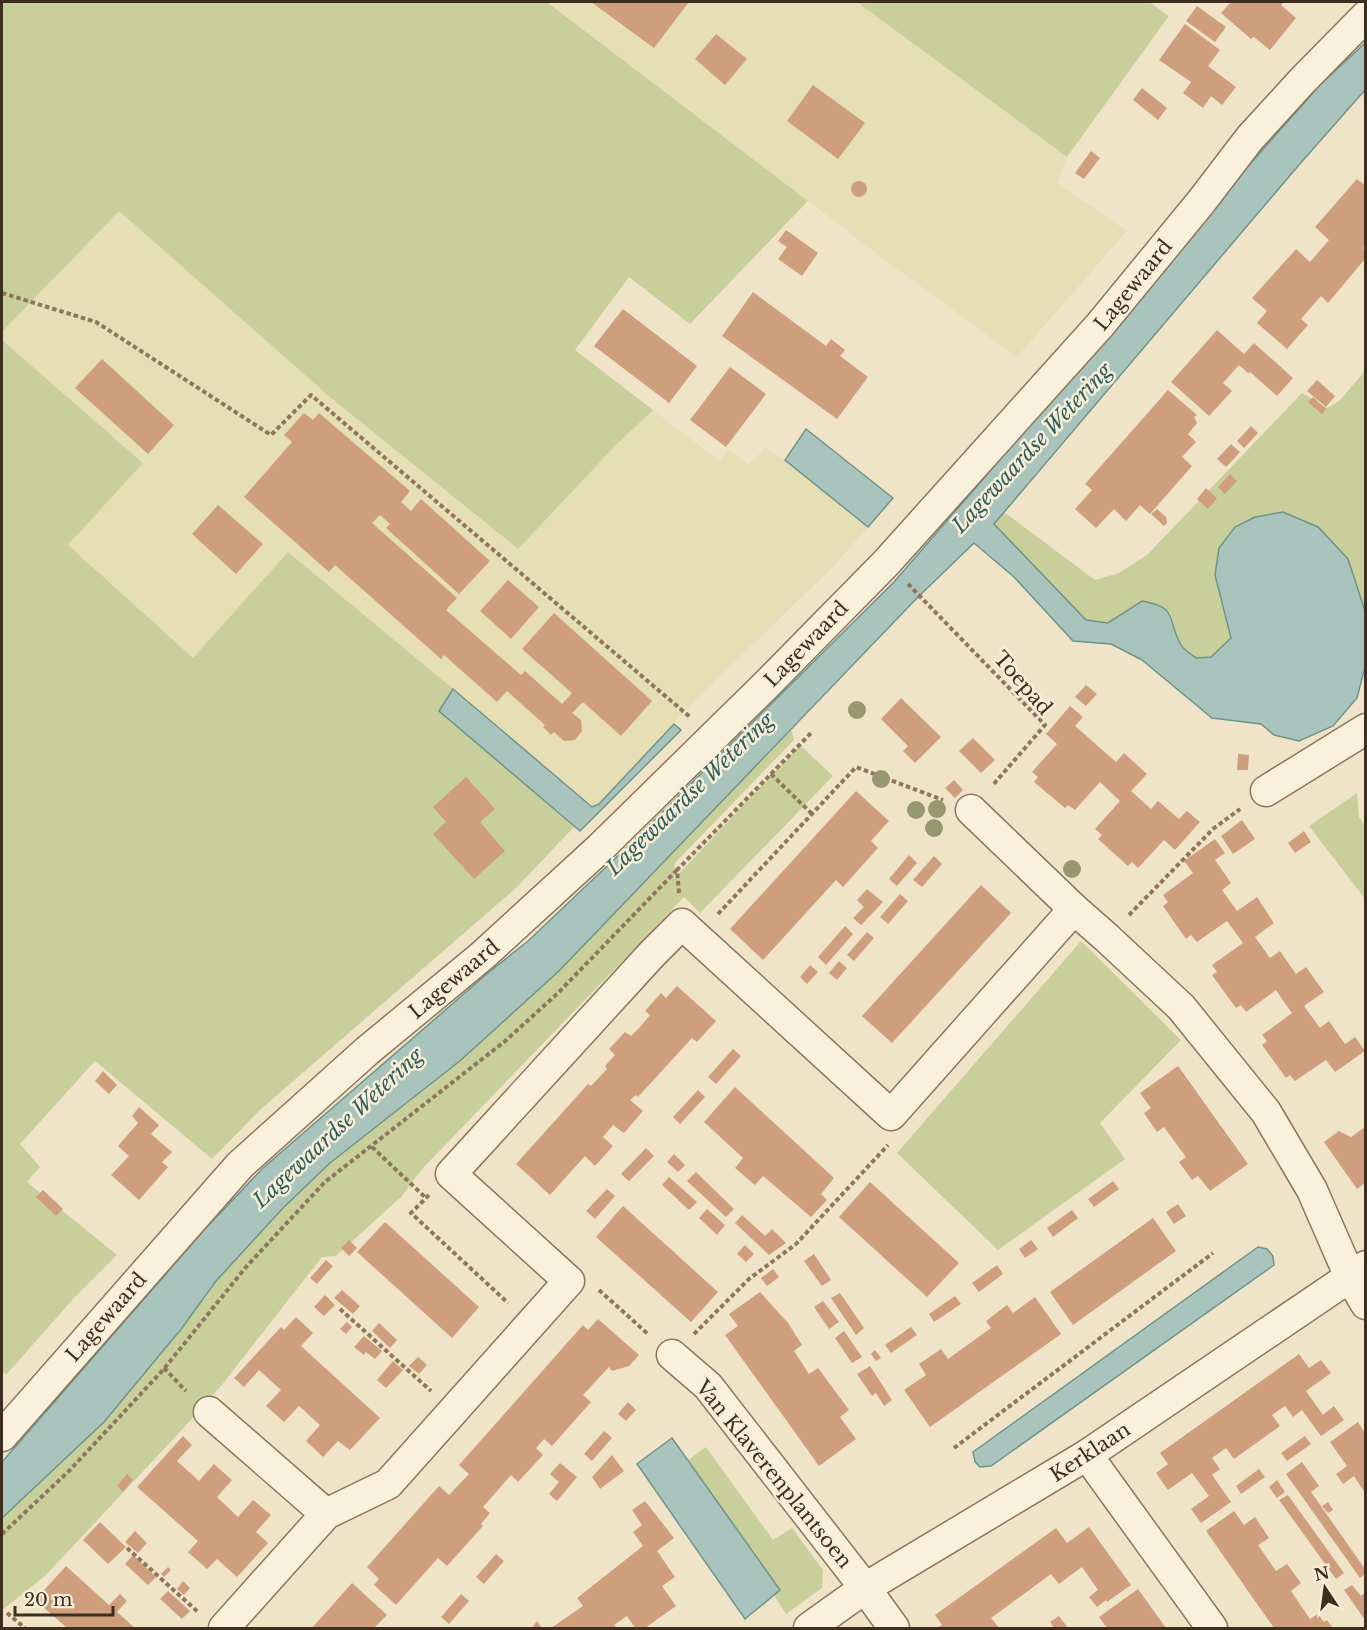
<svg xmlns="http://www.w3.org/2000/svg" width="1367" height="1630" viewBox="0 0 1367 1630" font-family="'Libre Baskerville',serif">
<rect width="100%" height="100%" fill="#f0e4c8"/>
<g fill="#e6deb5">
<polygon points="548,2 857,2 1067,157 1057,183 1127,231 1017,357 881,257"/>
<polygon points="119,211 331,398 517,549 615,446 653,410 720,461 729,449 749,465 765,448 785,460 868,527 833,567 698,697 599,804 592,808 288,552 194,659 68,545 143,463 2,340 2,332"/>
</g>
<g fill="#c9cf9b">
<polygon points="2,2 547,2 808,201 690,324 629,277 575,350 653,410 615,446 518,549 331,398 119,211 2,332"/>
<polygon points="857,2 1149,2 1169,16 1067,157"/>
<polygon points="2,340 143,463 68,545 193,658 288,552 453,689 439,711 574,827 516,888 261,1109 212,1159 95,1061 20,1144 40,1167 27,1182 117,1255 74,1298 6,1375 2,1370"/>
<path d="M1365 371V611L1348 559 1255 517C1197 543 1219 590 1231 638L1211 657 1195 658 1181 646 1170 613 1125 611 1108 623 1086 620 994 524 1004 512 1095 580 1119 573 1148 554 1302 393 1327 408 1339 401Z"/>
<polygon points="791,730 794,740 675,863 674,879 800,745 833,776 700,913 684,897 422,1169 402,1196 336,1256 322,1257 221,1386 178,1434 45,1576 2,1610 2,1518 104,1422 182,1328 216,1281 283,1208 330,1163 461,1060 559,971"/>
<polygon points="1357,793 1359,817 1365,826 1365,899 1309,826"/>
<polygon points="1081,941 1181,1040 1100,1123 1125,1159 998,1250 897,1153"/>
<polygon points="706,1447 773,1540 792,1528 823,1570 822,1588 786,1614 774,1595 779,1590 688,1460"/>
</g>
<g fill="#a9c4bc" stroke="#6f938a" stroke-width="1.5">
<path d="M1365 43V90L1298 166 994 524 1086 620 1108 623 1142 601C1180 608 1166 619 1181 645 1184 650 1191 654 1196 658L1211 657 1231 638 1215 575 1219 548 1235 527 1255 517 1283 512 1318 527 1348 559 1365 611V667L1357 698 1333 726 1299 741 1274 735 1261 724 1212 718 1142 660 1111 644 1073 641 1014 577 974 543 917 598 559 971 461 1060 330 1163 283 1208 216 1281 182 1328 104 1422 2 1518V1462L205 1229 263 1168 488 973 528 941 624 850 894 582 1010 448 1242 173 1319 86Z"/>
<polygon points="806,429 893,498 868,527 785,460"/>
<polygon points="453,689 592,807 599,804 674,724 681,730 580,831 439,711"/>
<polygon points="1258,1247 1267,1249 1273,1256 1274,1265 991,1466 980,1467 975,1462 973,1452"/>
<polygon points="672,1438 780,1590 745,1619 637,1464"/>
</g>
<g fill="#cf9f7d">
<polygon points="591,2 689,2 654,48"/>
<polygon points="1231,2 1284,2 1281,5 1296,18 1270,50 1254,37 1251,39 1221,13"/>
<polygon points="1197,6 1226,27 1215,42 1186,21"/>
<polygon points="1185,24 1220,50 1208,66 1236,87 1222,105 1211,96 1203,108 1183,93 1191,82 1159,60"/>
<polygon points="716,34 747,59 725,85 695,59"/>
<polygon points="813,85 865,123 838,159 787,121"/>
<polygon points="1142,88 1167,108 1158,120 1133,100"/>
<polygon points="1091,151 1100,158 1084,179 1075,173"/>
<polygon points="1357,179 1365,185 1365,245 1363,248 1365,251 1365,259 1328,303 1321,296 1301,319 1308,325 1287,349 1257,323 1267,311 1252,298 1296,249 1310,262 1329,240 1315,227"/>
<circle cx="859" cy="189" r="8"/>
<polygon points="786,230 818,253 802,276 778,259 787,247 778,241"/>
<polygon points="753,292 826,346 831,339 845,350 840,356 868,377 837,419 722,336"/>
<polygon points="623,309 697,366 669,403 594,346"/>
<polygon points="1217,330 1244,354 1254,343 1293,378 1277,396 1250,372 1248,373 1239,365 1223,383 1232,391 1209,416 1171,382"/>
<polygon points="102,359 174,425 148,454 75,388"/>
<polygon points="730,367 766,394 726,447 690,420"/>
<polygon points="1317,380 1335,396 1326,407 1307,391"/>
<polygon points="1168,390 1197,415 1194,417 1197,423 1188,434 1196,442 1182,457 1192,466 1150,514 1140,505 1126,521 1114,509 1096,528 1075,509 1092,490 1085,484"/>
<polygon points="1313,397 1326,409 1322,414 1308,402"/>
<polygon points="304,413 313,420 319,413 410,491 401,502 411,511 421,499 490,561 459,594 386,528 390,524 380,515 372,523 457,598 446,610 521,675 525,671 562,704 572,693 522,649 554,613 652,701 621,736 583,702 572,713 581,720 582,731 575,740 564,741 554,732 551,735 543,727 545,725 507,691 497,702 444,655 441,659 335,565 329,572 244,497 292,442 284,435"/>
<polygon points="1251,426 1258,433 1244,448 1237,441"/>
<polygon points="1231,444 1240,452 1226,467 1217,459"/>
<polygon points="1230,474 1237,481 1225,494 1218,487"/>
<polygon points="1206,488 1217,498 1208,509 1197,499"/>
<polygon points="218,505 263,544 236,574 192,534"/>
<polygon points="1157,509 1166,517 1167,523 1164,526 1151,514"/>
<polygon points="508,580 539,607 511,639 480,611"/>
<polygon points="1086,685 1097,694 1086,706 1075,697"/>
<polygon points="901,698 941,737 915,763 903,751 908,746 881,719"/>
<polygon points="1070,706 1083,717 1075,726 1116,762 1124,753 1147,774 1131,791 1151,809 1158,801 1179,819 1187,811 1200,822 1175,850 1164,840 1138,868 1132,862 1128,866 1098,839 1102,835 1095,829 1120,801 1100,782 1075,810 1068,805 1065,808 1034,782 1038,777 1032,772 1057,744 1046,734"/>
<polygon points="973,738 995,760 981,773 959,751"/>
<polygon points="1238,754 1249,755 1248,770 1237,770"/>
<polygon points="466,777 495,809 480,822 505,851 474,879 433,834 446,822 433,807"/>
<polygon points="954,780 963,790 955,798 945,788"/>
<polygon points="856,791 889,821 871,841 878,848 843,887 836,880 763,960 730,929"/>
<polygon points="1242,820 1255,839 1233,854 1221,836"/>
<polygon points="1304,831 1311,842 1295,853 1288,843"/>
<polygon points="1215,839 1225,853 1215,860 1231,883 1222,890 1237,911 1257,897 1274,923 1255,937 1270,958 1280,951 1296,974 1306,967 1324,992 1304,1006 1320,1028 1329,1021 1345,1044 1355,1037 1365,1051 1335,1072 1326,1060 1295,1081 1290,1075 1286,1078 1262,1045 1267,1041 1262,1035 1292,1013 1284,1002 1276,990 1246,1012 1241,1005 1236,1008 1212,975 1217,972 1212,965 1243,943 1227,921 1197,942 1191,935 1186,939 1163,906 1168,902 1163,895 1193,873 1184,861"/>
<polygon points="909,855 917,863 897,886 889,879"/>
<polygon points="934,856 942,864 922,887 913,880"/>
<polygon points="981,885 1011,913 892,1043 862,1016"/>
<polygon points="867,889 883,902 861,925 853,918 864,907 857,900"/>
<polygon points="900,894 908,901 888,924 880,917"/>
<polygon points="845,926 853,934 826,965 818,957"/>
<polygon points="867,932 874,938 854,961 847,955"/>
<polygon points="839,961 847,968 837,980 829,973"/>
<polygon points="810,965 818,972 807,984 800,977"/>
<polygon points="677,986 716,1021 697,1042 692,1038 638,1097 636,1095 630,1100 643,1111 624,1133 613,1125 603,1137 613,1146 595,1166 585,1156 550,1195 516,1164 588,1084 591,1086 607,1069 605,1066 615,1055 609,1049 625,1032 631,1036 641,1026 650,1015 645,1011 661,993 666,998"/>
<polygon points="733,1049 741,1056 716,1084 708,1077"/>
<polygon points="1178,1066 1248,1164 1210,1191 1198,1176 1192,1180 1179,1162 1186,1157 1164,1127 1157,1132 1144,1113 1151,1108 1140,1093"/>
<polygon points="103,1071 117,1085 109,1094 95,1081"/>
<polygon points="735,1087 834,1178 821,1194 827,1200 811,1217 763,1176 755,1185 735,1168 743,1158 704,1122"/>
<polygon points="698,1090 705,1097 680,1124 673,1117"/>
<polygon points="139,1107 159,1125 151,1134 172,1152 162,1162 168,1167 139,1200 111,1175 129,1156 118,1146 138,1123 132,1116"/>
<polygon points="1365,1127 1365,1183 1357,1189 1324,1142 1339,1131 1351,1137"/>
<polygon points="646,1148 654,1156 629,1181 621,1174"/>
<polygon points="674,1154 685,1165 678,1172 667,1162"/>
<polygon points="696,1172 734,1209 726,1217 687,1181"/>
<polygon points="669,1177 697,1202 689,1210 662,1185"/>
<polygon points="1113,1181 1119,1189 1094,1207 1088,1199"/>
<polygon points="870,1182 959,1263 927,1297 839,1217"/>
<polygon points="607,1189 615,1196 595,1219 586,1211"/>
<polygon points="43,1190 63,1209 56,1216 36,1197"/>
<polygon points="1178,1204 1186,1216 1174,1224 1166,1212"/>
<polygon points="623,1206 718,1292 691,1322 596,1237"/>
<polygon points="707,1209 725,1225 717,1235 699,1218"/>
<polygon points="1072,1210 1078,1218 1053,1237 1047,1228"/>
<polygon points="742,1215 765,1236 772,1229 786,1243 769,1255 735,1223"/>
<polygon points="1153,1218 1176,1251 1073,1325 1050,1292"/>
<polygon points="385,1222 479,1307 452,1338 357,1252"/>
<polygon points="349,1240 357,1248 349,1256 341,1248"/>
<polygon points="1031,1240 1038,1249 1025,1258 1019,1249"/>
<polygon points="745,1245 754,1254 746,1262 737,1254"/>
<polygon points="814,1254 831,1280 822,1286 804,1261"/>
<polygon points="326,1260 333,1266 317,1284 310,1278"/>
<polygon points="997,1265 1003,1274 979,1292 972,1283"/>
<polygon points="773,1269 779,1277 767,1286 761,1278"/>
<polygon points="342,1290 360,1306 353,1314 334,1298"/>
<polygon points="760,1292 788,1323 802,1345 794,1351 809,1374 818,1368 849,1410 840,1417 856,1439 819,1466 725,1335 738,1326 729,1314"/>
<polygon points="840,1293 864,1328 856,1335 831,1298"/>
<polygon points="325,1295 335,1305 324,1316 314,1307"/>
<polygon points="955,1296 961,1304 934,1322 929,1314"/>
<polygon points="1035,1297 1061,1334 930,1427 904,1390 926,1375 919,1364 941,1349 948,1359 991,1328 986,1321 1007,1305 1013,1313"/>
<polygon points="823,1301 839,1322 829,1329 814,1307"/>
<polygon points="296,1317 313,1333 301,1346 380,1418 350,1450 338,1441 323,1457 306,1441 320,1425 299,1406 284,1422 266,1406 281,1390 259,1370 244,1387 234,1378 281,1327 284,1330"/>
<polygon points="598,1319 639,1355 629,1366 612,1371 609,1367 583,1395 591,1402 552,1446 544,1439 536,1448 543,1455 518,1482 511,1475 483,1507 490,1513 481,1524 483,1526 447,1566 438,1558 396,1605 374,1585 379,1579 367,1567 439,1486 449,1495 469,1474 459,1465 583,1325 588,1330"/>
<polygon points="347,1322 352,1327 346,1334 340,1329"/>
<polygon points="379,1323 397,1340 390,1348 372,1331"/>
<polygon points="911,1327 917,1335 891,1353 885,1345"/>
<polygon points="844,1331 862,1357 852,1363 835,1338"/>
<polygon points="364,1336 382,1351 375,1359 366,1352 364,1355 354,1347"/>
<polygon points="875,1350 881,1358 876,1361 871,1354"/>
<polygon points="1299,1354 1309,1368 1321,1360 1331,1373 1306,1391 1323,1415 1334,1406 1344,1420 1321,1436 1302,1410 1293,1417 1285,1406 1272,1415 1280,1426 1234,1459 1226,1448 1212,1458 1220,1469 1212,1475 1231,1502 1201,1523 1191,1509 1209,1496 1192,1473 1168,1490 1156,1473 1168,1464 1160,1453"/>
<polygon points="418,1357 427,1365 419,1374 409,1366"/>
<polygon points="393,1361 403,1370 386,1388 377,1380"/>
<polygon points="870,1366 892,1400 884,1406 876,1393 872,1396 857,1374"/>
<polygon points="628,1402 636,1410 626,1421 618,1414"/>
<polygon points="1358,1422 1365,1433 1365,1493 1354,1476 1343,1484 1336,1474 1347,1466 1330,1442"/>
<polygon points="604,1431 612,1438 592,1461 584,1454"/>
<polygon points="183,1436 192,1445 177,1461 199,1481 214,1464 232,1480 217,1497 238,1517 253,1500 271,1515 256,1532 268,1543 237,1577 217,1559 207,1569 188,1552 198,1541 137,1487"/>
<polygon points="1305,1436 1311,1444 1287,1461 1281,1453"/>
<polygon points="612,1455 624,1471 600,1489 592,1477"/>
<polygon points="1302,1462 1319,1486 1311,1492 1365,1569 1365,1574 1360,1578 1286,1474"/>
<polygon points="560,1463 577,1477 557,1501 549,1494 559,1482 550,1474"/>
<polygon points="1259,1469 1265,1477 1241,1494 1236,1486"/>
<polygon points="127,1474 133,1480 123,1492 117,1486"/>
<polygon points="1277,1480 1285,1492 1277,1498 1269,1487"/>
<polygon points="1288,1495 1344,1573 1336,1579 1279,1500"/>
<polygon points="645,1501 674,1538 657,1551 675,1577 662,1586 676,1606 645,1628 635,1628 627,1616 614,1625 617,1628 551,1628 583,1606 577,1598 643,1546 633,1532 642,1525 632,1510"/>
<polygon points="1328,1502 1333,1510 1328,1513 1322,1506"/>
<polygon points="1234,1511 1244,1525 1255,1517 1269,1538 1258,1545 1276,1571 1287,1564 1301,1583 1291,1591 1310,1619 1318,1614 1324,1622 1327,1620 1333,1628 1274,1628 1206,1531"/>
<polygon points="100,1522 126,1547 108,1564 83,1540"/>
<polygon points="1089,1527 1131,1585 1107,1602 1106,1600 1097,1607 1089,1597 1098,1590 1082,1567 1059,1584 1051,1574 991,1618 999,1628 937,1628 942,1625 935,1615 1056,1528 1067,1543"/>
<polygon points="135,1531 147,1543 138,1553 125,1542"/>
<polygon points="496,1554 504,1561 484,1584 476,1577"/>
<polygon points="133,1555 156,1577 148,1585 125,1564"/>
<polygon points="66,1566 109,1605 120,1594 127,1601 117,1612 135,1628 67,1628 35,1600"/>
<polygon points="168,1567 171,1570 164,1577 161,1574"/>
<polygon points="183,1581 190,1588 184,1595 177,1589"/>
<polygon points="352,1583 387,1615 374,1628 312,1628"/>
<polygon points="1352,1585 1361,1596 1365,1592 1365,1620 1344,1590"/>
<polygon points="1138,1589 1166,1628 1107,1628 1099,1617"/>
<polygon points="168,1591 190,1611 182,1619 160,1599"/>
<polygon points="461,1594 469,1601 449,1624 441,1617"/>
<polygon points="1059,1616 1068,1628 1054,1628 1050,1622"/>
<polygon points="537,1621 542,1628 532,1628"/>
</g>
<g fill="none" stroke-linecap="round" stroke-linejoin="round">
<g stroke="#8d765c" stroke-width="33">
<g id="street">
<polyline points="1266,791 1366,729"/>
<polyline points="971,810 1074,909 1107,938 1181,1007 1266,1112 1312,1190 1350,1277 1366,1304"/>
<polyline points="672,1355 708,1386 865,1588 894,1628"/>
<polyline points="209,1412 326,1514"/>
<polyline points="2,1436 240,1165 367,1051 482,956 600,848 765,686 886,563 1100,325 1201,202 1250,138 1303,80 1366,16"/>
<polyline points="1087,1455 1212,1628"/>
<polyline points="224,1628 326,1514 388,1484 569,1281 451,1174 652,954 682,924 891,1115 1074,909"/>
<polyline points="809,1628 865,1588 1087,1455 1366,1266"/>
</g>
</g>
<g stroke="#8d765c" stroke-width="4" stroke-dasharray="4.5 3" stroke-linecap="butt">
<polyline points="2,293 96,322 271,435 311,395 690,717"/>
<polyline points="908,584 1045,725 992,786"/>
<polyline points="771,774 812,814"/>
<polyline points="679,893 677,870 812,732"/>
<polyline points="718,914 856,767 943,800"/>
<polyline points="1129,915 1213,829 1240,809"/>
<polyline points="372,1147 426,1198"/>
<polyline points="429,1195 411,1213 508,1303"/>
<polyline points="599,1290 649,1335"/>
<polyline points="340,1309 431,1391"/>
<polyline points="694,1334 749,1279 796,1244 888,1145"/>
<polyline points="164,1368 186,1391"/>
<polyline points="954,1448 1213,1253"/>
<polyline points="2,1534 70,1470 163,1370 246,1267 325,1182 504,1042 557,994 677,870"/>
<polyline points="127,1548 198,1612"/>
<polyline points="7,1613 25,1628"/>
</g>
<use href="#street" stroke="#faf1dc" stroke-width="30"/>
</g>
<g fill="#96986f">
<circle cx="857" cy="710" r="9"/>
<circle cx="881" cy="779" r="9"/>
<circle cx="937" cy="809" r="9"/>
<circle cx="916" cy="810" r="9"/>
<circle cx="934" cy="828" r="9"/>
<circle cx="1072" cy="869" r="9"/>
</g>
<g text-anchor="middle" stroke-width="5" stroke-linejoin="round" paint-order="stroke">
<g font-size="20" fill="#3d2e20" stroke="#f7eed8">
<text transform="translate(1133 285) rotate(-51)" y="7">Lagewaard</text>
<text transform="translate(806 644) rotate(-46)" y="7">Lagewaard</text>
<text transform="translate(1023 683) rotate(49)" y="7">Toepad</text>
<text transform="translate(454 979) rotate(-40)" y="7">Lagewaard</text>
<text transform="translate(106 1317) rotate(-49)" y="7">Lagewaard</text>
<text transform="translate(1090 1452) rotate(-33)" y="7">Kerklaan</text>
<text transform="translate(774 1474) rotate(51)" y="7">Van Klaverenplantsoen</text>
</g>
<g font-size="21" font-style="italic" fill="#2f5d5a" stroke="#f7eed8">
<text transform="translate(1032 448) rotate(-47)" y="7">Lagewaardse Wetering</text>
<text transform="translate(690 794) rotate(-44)" y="7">Lagewaardse Wetering</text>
<text transform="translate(338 1128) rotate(-43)" y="7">Lagewaardse Wetering</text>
</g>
</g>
<rect width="1367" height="1630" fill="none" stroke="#3d2e20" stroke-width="6"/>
<g transform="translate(1325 1588) rotate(347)" stroke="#f7eed8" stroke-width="4.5" paint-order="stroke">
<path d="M0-4.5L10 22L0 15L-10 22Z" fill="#3d2e20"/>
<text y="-9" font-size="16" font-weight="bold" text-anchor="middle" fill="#3d2e20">N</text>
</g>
<path d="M15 1606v9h98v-9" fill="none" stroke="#3d2e20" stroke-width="3"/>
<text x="24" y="1606" font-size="18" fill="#3d2e20" stroke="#f7eed8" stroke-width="4.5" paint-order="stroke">20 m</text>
</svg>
